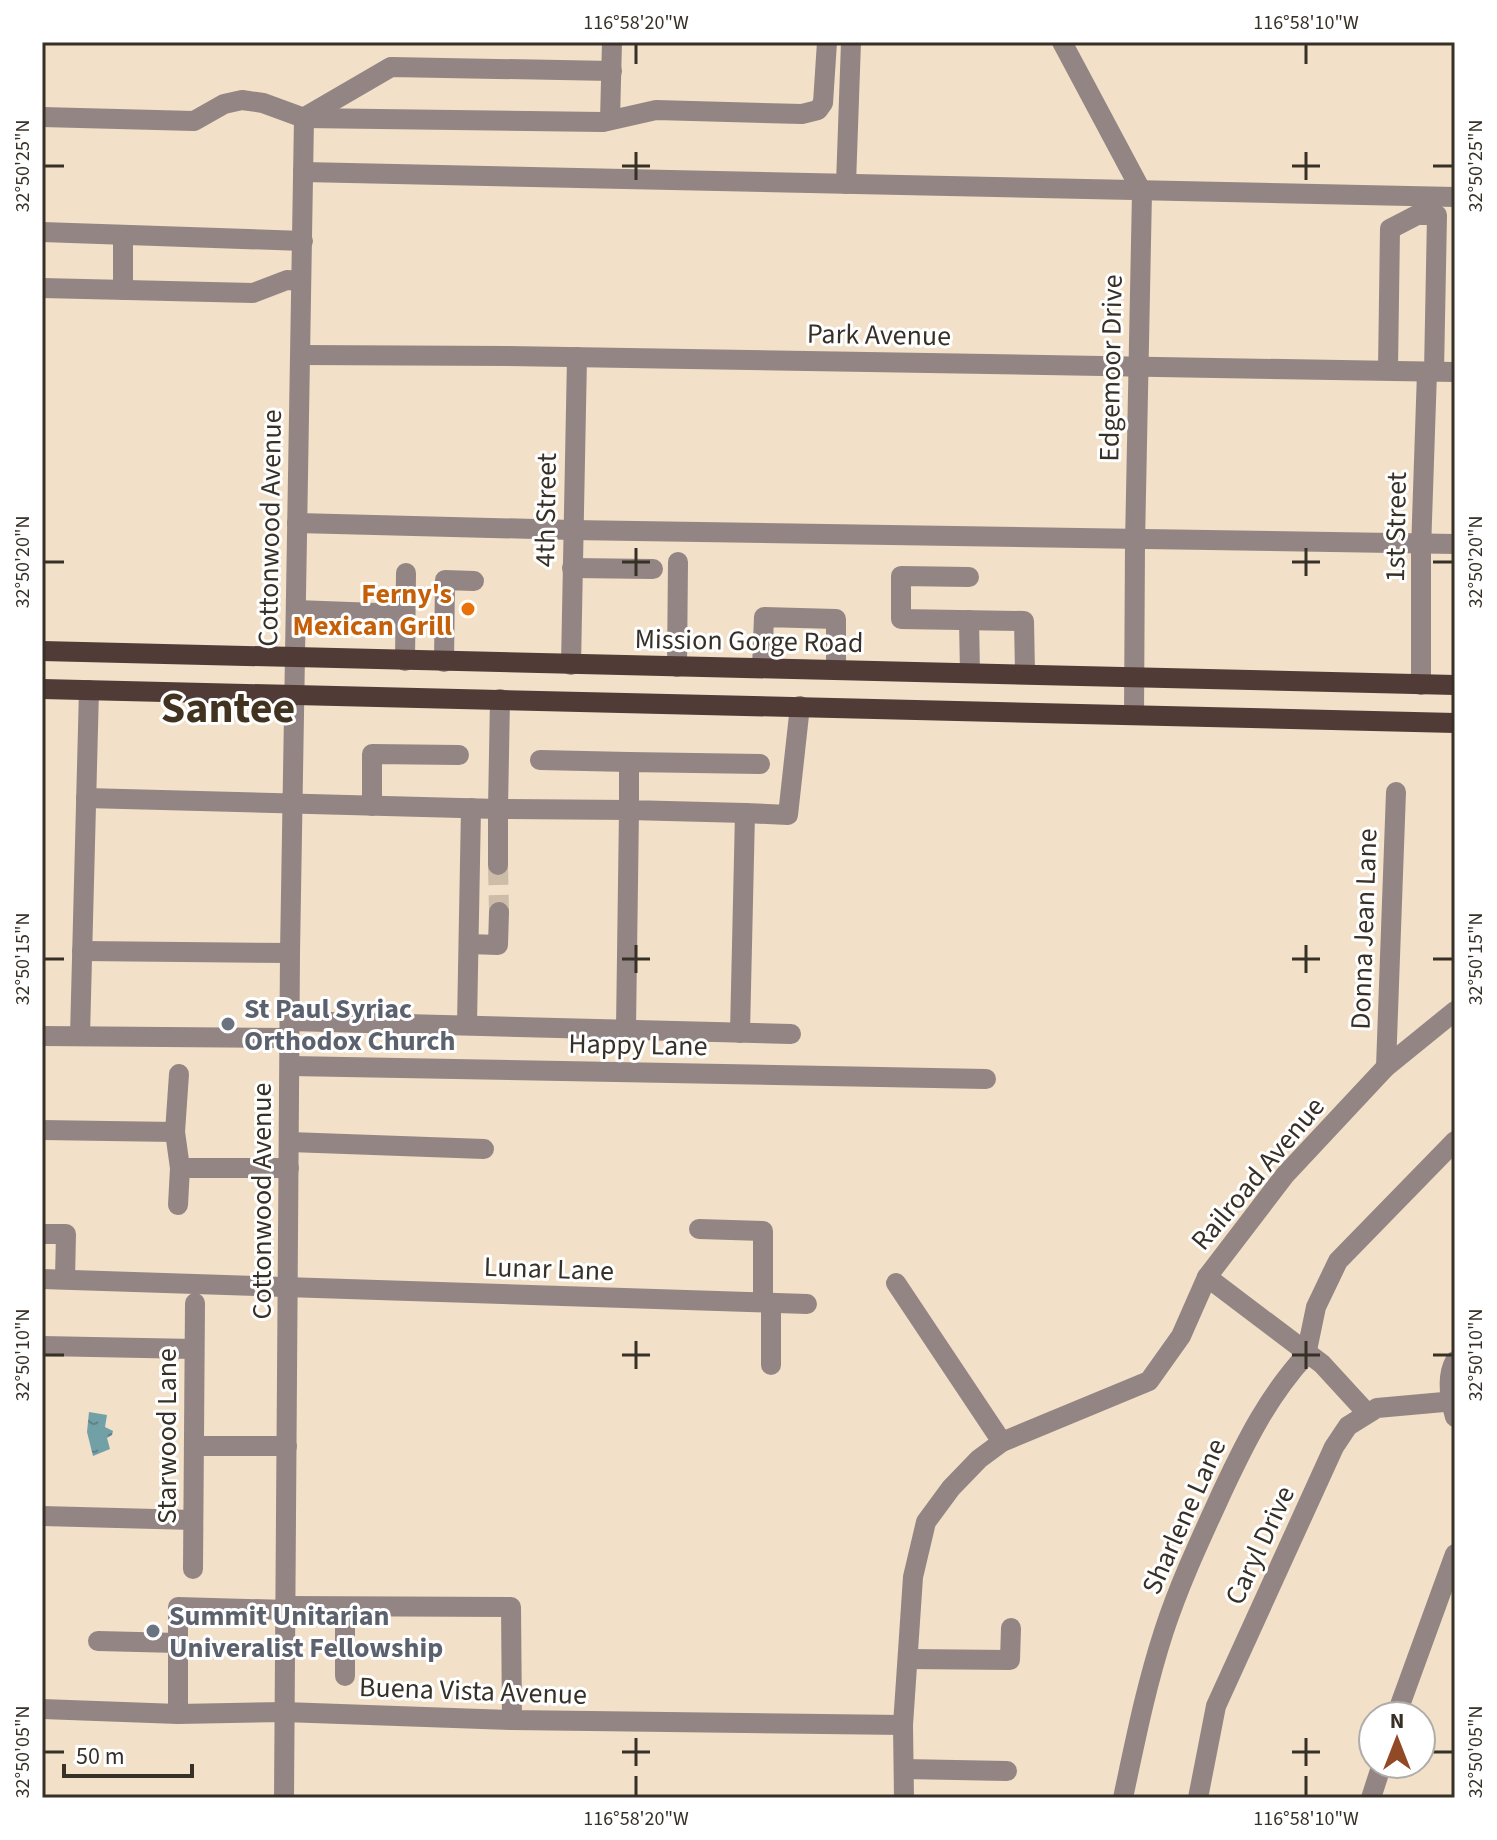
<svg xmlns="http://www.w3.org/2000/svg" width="1497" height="1840" viewBox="0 0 1497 1840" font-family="'Source Sans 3',sans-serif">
<defs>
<pattern id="water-ripples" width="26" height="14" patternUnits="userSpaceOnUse" patternTransform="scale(2)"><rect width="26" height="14" fill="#72a0a7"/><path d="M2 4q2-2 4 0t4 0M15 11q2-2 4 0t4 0" fill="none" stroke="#5e8388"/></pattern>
</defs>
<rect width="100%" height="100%" fill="#f2e0c8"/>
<polygon fill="url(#water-ripples)" points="89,1412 107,1415 105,1427 113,1431 112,1435 107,1438 110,1449 93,1456 87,1432"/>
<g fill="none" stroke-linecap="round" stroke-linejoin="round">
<polyline stroke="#cdbda8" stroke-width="20" stroke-dasharray="20 10" stroke-linecap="butt" points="498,865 499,912"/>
<g stroke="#938583" stroke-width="20">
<polyline points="1062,42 1142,192 1135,544 1134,715"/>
<polyline points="42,117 194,121 224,104 242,100 263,103 304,118 603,122 656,110 802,114 818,110 823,103 827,42"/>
<polyline points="305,117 391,67 612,71"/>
<polyline points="610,120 612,42"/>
<polyline points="303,172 1455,197"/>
<polyline points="846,184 851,42"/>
<polyline points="42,232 303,241"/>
<polyline points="42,288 253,293 287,280 301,281"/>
<polyline points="123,290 123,235"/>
<polyline points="301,355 508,356 1455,372"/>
<polyline points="1388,369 1390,229 1417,215 1437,215 1434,372"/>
<polyline points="297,523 572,530 1455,544"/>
<polyline points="572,568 653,569"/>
<polyline points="969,577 901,576 901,619 1024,621 1025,673"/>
<polyline points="296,610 404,614"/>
<polyline points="969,620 970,673"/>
<polyline points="405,661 406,573"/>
<polyline points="444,662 445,580 474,581"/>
<polyline points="571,665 577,357"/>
<polyline points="677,667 678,562"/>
<polyline points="762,668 764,617 836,619 836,670"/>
<polyline points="1421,685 1421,550 1427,372"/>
<polyline points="540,760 629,762"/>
<polyline points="86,798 498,809 500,699"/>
<polyline points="372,806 372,754 459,755"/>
<polyline points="745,813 788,815 800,706"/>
<polyline points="498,865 498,809 629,810 626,1029"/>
<polyline points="469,944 498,945 499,912"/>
<polyline points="82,951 290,953"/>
<polyline points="290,1021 791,1034"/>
<polyline points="467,1024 471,808"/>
<polyline points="740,1033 745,813 629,810 629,762 760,764"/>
<polyline points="42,1036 290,1038"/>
<polyline points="80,1036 89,690"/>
<polyline points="290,1066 986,1079"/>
<polyline points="1386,1067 1396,792"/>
<polyline points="42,1130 175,1132"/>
<polyline points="290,1142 484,1149"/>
<polyline points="180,1168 289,1168"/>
<polyline points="178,1205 180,1168 175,1132 179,1074"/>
<polyline points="699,1229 763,1231 763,1302"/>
<polyline points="42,1234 66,1234 65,1279"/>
<polyline points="1207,1277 1322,1364 1367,1413"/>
<polyline points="42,1279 807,1304"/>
<polyline points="896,1283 1002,1442"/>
<polyline points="42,1346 194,1349"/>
<polyline points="1306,1355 1316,1307 1338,1261 1455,1141"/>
<path d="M1455 1361C1446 1377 1450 1400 1455 1417"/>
<polyline points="771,1365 771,1303"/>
<polyline points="194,1446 287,1446"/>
<polyline points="42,1516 193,1520"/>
<polyline points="193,1569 195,1303"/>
<polyline points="287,1606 511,1607 512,1720"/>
<polyline points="345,1607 345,1676"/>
<polyline points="98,1641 178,1643"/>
<polyline points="908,1659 1010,1660 1011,1628"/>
<polyline points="42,1709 178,1714 284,1712 512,1720 903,1725"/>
<polyline points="178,1714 178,1607 287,1610"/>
<polyline points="1396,1716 1455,1554"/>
<polyline points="904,1769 1007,1771"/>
<polyline points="284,1798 290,953 304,118"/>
<polyline points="904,1798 903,1725 913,1577 926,1522 951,1488 979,1459 1002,1442 1149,1381 1181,1336 1207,1277 1285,1175 1386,1067 1455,1011"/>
<path d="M1123 1798C1135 1742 1146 1686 1164 1631 1180 1582 1202 1536 1223 1490 1246 1441 1269 1395 1306 1355"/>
<polyline points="1198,1798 1216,1706 1334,1447 1348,1426 1377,1408 1455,1401"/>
<polyline points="1371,1798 1382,1764"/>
</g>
<g stroke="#503b37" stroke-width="20">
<polyline points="42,651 1455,685"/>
<polyline points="42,689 1455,723"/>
</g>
</g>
<path fill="none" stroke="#373027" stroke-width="3" d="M636 44V64M1306 44V64M636 152V180M1306 152V180M44 166H64M622 166H650M1292 166H1320M1433 166H1453M636 548V576M1306 548V576M44 562H64M622 562H650M1292 562H1320M1433 562H1453M636 945V973M1306 945V973M44 959H64M622 959H650M1292 959H1320M1433 959H1453M636 1341V1369M1306 1341V1369M44 1355H64M622 1355H650M1292 1355H1320M1433 1355H1453M636 1738V1766M1306 1738V1766M44 1752H64M622 1752H650M1292 1752H1320M1433 1752H1453M636 1776V1796M1306 1776V1796"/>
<circle fill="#e8710a" stroke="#fff" stroke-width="3" cx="468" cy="609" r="8"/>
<g fill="#6b7280" stroke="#fff" stroke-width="3">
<circle cx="228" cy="1024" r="8"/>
<circle cx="153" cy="1631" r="8"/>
</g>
<g text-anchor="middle" stroke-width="6" stroke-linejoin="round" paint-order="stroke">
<g font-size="28" fill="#373027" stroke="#fff">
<text transform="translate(879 334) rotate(1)" y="10">Park Avenue</text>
<text transform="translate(1110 368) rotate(-89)" y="10">Edgemoor Drive</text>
<text transform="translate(545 510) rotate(-89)" y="10">4th Street</text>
<text transform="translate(1395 527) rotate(-89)" y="10">1st Street</text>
<text transform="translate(269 528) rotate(-89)" y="10">Cottonwood Avenue</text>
<text transform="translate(749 640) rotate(1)" y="10">Mission Gorge Road</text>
<text transform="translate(1363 929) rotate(-88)" y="10">Donna Jean Lane</text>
<text transform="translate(638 1044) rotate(1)" y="10">Happy Lane</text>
<text transform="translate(1257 1173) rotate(-50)" y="10">Railroad Avenue</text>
<text transform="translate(261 1201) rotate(-90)" y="10">Cottonwood Avenue</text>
<text transform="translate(549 1268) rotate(2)" y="10">Lunar Lane</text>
<text transform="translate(166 1436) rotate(-90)" y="10">Starwood Lane</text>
<text transform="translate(1183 1516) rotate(-66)" y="10">Sharlene Lane</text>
<text transform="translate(1259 1545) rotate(-65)" y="10">Caryl Drive</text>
<text transform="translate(473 1690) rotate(2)" y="10">Buena Vista Avenue</text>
</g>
<g font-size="28" font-weight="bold" fill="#c56008" stroke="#fff" text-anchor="end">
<text x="452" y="603">Ferny's<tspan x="452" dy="32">Mexican Grill</tspan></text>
</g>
<g font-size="28" font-weight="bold" fill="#5b616d" stroke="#fff" text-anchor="start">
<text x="244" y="1018">St Paul Syriac<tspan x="244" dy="32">Orthodox Church</tspan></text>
<text x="169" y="1625">Summit Unitarian<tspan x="169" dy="32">Univeralist Fellowship</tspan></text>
</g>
<g font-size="44" font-weight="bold" fill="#423320" stroke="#fff">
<text x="228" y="722">Santee</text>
</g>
</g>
<rect width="1497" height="1840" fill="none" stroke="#ffffff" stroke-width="88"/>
<g transform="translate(1397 1740)"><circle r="38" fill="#ffffff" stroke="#afaca9" stroke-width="2"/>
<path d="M0-6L14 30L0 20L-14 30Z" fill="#914a25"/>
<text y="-12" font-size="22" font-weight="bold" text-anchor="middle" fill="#373027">N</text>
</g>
<path d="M64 1764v12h128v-12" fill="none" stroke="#373027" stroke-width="4"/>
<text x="76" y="1764" font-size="24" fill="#373027" stroke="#ffffff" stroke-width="6" paint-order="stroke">50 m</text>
<rect x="44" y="44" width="1409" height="1752" fill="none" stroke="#373027" stroke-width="3"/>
<g font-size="20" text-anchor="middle" fill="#373027">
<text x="636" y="29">116°58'20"W</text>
<text x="1306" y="29">116°58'10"W</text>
<text transform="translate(22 166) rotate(-90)" y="7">32°50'25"N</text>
<text transform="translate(1475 166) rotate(-90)" y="7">32°50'25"N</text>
<text transform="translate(22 562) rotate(-90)" y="7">32°50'20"N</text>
<text transform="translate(1475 562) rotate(-90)" y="7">32°50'20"N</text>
<text transform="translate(22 959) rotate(-90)" y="7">32°50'15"N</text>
<text transform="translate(1475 959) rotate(-90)" y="7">32°50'15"N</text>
<text transform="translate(22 1355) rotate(-90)" y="7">32°50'10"N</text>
<text transform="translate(1475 1355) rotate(-90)" y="7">32°50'10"N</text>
<text transform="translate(22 1752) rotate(-90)" y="7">32°50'05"N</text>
<text transform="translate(1475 1752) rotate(-90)" y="7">32°50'05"N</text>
<text x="636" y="1825">116°58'20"W</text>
<text x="1306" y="1825">116°58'10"W</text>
</g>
</svg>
